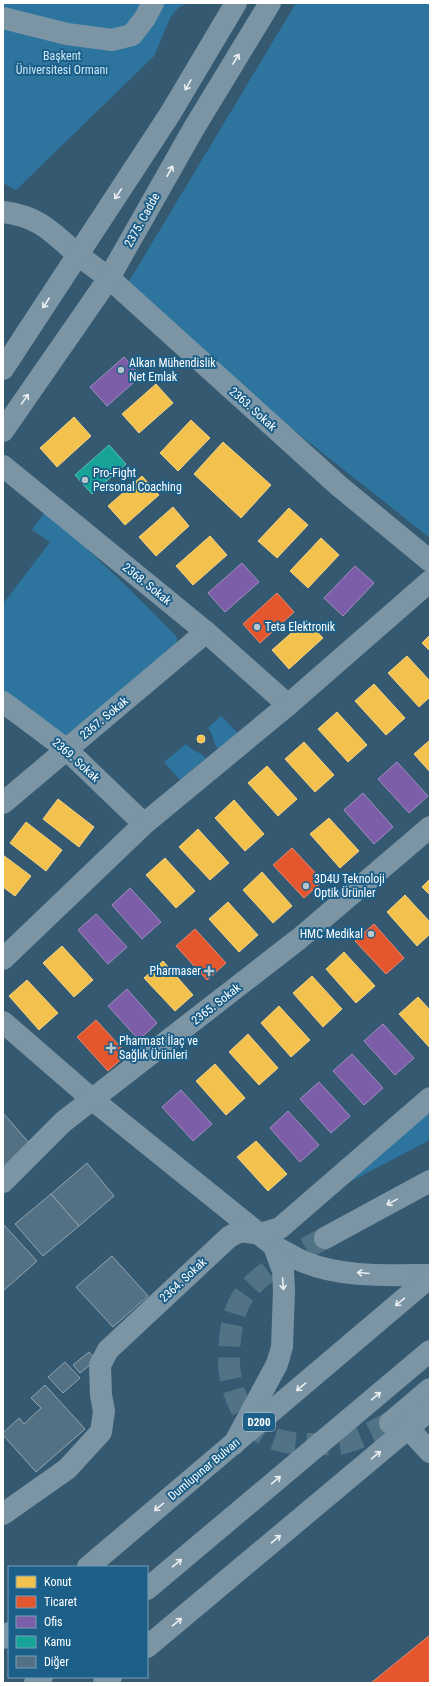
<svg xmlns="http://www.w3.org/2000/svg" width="433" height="1686" viewBox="0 0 433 1686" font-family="'Roboto Condensed',sans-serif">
<rect width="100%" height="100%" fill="#345970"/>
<g fill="#2d759e">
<polygon points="3,3 188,3 178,8 170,18 154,56 16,190 3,183"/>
<polygon points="296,3 430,3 430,538 214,367 128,283"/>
<path d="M46 510C90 552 135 593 177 637L176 649 61 739 3 690V604L50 542 32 530Z"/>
<path d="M221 716 238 733 218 749C212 742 214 735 208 728Z"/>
<path d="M186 744C192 751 200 752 206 758L180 780 164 762Z"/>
<polygon points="430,1108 430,1140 336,1189"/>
</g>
<g fill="#f2c14e" stroke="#f6d483">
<polygon points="156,384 173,403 139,433 122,414"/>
<polygon points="74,417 91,436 57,467 40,448"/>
<polygon points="191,420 210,438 178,471 160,453"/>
<polygon points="223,442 271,485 241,518 194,474"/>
<polygon points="142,476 159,495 125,525 108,506"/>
<polygon points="173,507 189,526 156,556 139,537"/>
<polygon points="289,508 308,525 277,558 258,541"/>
<polygon points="210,536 227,555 193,585 176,566"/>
<polygon points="321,538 339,555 308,588 290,571"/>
<polygon points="306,620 323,638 289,669 272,650"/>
<polygon points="430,635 430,651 422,643"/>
<polygon points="407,656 430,681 430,697 419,707 388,673"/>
<polygon points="374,684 405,718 386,735 355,701"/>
<polygon points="337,712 367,745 348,762 318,729"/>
<circle cx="201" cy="739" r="4"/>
<polygon points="430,740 430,772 414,754"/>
<polygon points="304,742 334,775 315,792 285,759"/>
<polygon points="267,766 297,799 278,816 248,783"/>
<polygon points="58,799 94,827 79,847 43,819"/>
<polygon points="234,800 264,834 245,851 215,818"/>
<polygon points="329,818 359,851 340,868 310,834"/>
<polygon points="26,822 62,850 46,871 10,843"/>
<polygon points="198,829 229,863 210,880 179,847"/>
<polygon points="3,855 31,876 15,896 3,887"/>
<polygon points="165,858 195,891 176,908 146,875"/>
<polygon points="262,872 292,906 273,923 243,890"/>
<polygon points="430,879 430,895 422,887"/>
<polygon points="405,895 430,922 430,934 417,946 387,912"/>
<polygon points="228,902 258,935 239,952 209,919"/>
<polygon points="62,946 93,980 74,997 43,963"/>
<polygon points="344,952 375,986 356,1003 326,969"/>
<polygon points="163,961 193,995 175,1011 144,978"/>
<polygon points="312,976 342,1009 323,1027 293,993"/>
<polygon points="27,980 58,1013 39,1030 9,996"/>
<polygon points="418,997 430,1010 430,1048 399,1014"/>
<polygon points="279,1006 310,1040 291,1057 261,1023"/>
<polygon points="248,1034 278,1068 259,1085 229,1052"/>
<polygon points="215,1064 245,1098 226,1115 196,1081"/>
<polygon points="256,1141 287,1174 268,1191 237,1157"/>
</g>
<g fill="#e4572e" stroke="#ec896d">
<polygon points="277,593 294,612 260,643 243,624"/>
<polygon points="292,848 323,881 304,898 273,865"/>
<polygon points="374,924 404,958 386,974 355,941"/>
<polygon points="195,929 226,963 207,980 176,946"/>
<polygon points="96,1020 127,1054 108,1071 77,1037"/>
<polygon points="430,1635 430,1683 371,1683"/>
</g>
<g fill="#7b5ea7" stroke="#a38ec1">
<polygon points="124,357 141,376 107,406 90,387"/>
<polygon points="242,563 259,582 225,612 208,593"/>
<polygon points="355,566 374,583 343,616 324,598"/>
<polygon points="397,762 428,796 409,813 378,779"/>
<polygon points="363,793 393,827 374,844 344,810"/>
<polygon points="130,888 161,922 142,939 112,905"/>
<polygon points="96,914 127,947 108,964 78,930"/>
<polygon points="127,989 157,1023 139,1040 108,1006"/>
<polygon points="383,1024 414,1058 395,1075 364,1041"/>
<polygon points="352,1054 383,1088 364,1105 333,1071"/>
<polygon points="319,1082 350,1116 331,1133 300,1099"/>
<polygon points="181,1090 212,1124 193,1141 162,1107"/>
<polygon points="288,1111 319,1145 300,1162 270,1128"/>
</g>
<polygon fill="#17a398" stroke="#5dbfb7" points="109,445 126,464 92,494 75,475"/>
<g fill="#547183" stroke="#8fa5b3">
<polygon points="3,1113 31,1145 3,1170"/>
<polygon points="87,1163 114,1196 79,1226 51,1194"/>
<polygon points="51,1194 79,1226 43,1256 15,1224"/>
<polygon points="3,1224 37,1261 3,1291"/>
<polygon points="112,1256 148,1296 113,1327 76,1287"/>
<polygon points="89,1352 96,1360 80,1373 73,1365"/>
<polygon points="65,1362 80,1378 63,1393 48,1377"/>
<polygon points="45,1385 85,1429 36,1472 3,1435 3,1433 19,1418 24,1424 41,1408 31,1398"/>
</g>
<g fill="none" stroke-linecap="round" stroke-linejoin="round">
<path stroke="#527285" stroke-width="22" stroke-dasharray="22 11" stroke-linecap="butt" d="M325 1238C299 1252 258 1272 242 1298 231 1315 229 1340 229 1359 228 1385 242 1422 265 1435 280 1443 297 1444 313 1444 323 1444 333 1445 343 1443 360 1439 375 1430 390 1423"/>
<g stroke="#7b95a5" stroke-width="22">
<polyline points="3,18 67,34 112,40 132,35 145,18 153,3"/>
<path d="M3 212C38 216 52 232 77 254 87 262 98 270 109 278L339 486 430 561"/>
<polyline points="3,369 170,114 236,3"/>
<polyline points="3,431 109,278 194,128 270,3"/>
<polyline points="3,466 206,632 288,705"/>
<polyline points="3,702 66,749 144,824"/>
<polyline points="3,803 206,632"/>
<polyline points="3,959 144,824 288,705 430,581"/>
<path d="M3 1022 93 1100 274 1246C284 1251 294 1258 304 1262 344 1278 388 1275 430 1275"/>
<polyline points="3,1182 63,1122 300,938 430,827"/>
<polyline points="408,1428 430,1452"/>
<polyline points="234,1444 277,1364 282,1347 284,1290 283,1271 274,1246"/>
<polyline points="3,1514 67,1469 101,1432 104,1411 101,1395 100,1365 108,1350 229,1237 240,1231 260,1234 280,1228 430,1098"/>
</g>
<g stroke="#7c95a4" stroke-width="22">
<polyline points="325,1238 430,1181"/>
<polyline points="390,1423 430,1389"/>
<polyline points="88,1567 430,1277"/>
<polyline points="147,1589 430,1351"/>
<polyline points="3,1638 9,1633"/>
<polyline points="147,1647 430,1410"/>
<polyline points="35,1683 42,1677"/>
<polyline points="104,1683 111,1677"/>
</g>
</g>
<defs><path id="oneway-shaft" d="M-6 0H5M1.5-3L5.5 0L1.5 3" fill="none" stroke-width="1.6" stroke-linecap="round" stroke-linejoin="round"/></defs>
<g stroke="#ebeff2">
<use href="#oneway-shaft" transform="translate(236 59) rotate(-58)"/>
<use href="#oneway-shaft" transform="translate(188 85) rotate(120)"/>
<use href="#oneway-shaft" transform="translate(170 171) rotate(-61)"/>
<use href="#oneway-shaft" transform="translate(118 194) rotate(124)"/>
<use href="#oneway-shaft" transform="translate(46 303) rotate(123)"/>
<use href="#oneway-shaft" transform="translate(25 399) rotate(-55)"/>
<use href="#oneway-shaft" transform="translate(363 1273) rotate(-175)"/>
<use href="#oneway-shaft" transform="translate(283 1284) rotate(86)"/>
</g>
<g stroke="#ebeff1">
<use href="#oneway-shaft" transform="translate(392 1202) rotate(151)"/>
<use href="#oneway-shaft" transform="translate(400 1302) rotate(140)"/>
<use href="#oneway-shaft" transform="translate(301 1387) rotate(140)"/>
<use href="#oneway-shaft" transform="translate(376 1396) rotate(-40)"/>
<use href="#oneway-shaft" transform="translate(376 1455) rotate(-40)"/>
<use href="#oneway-shaft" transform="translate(276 1480) rotate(-40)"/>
<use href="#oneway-shaft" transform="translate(159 1507) rotate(140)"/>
<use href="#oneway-shaft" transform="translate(276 1539) rotate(-40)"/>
<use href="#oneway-shaft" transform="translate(177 1563) rotate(-40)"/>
<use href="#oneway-shaft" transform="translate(177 1622) rotate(-40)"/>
</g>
<g fill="#b8c5cd" stroke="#1c5f88" stroke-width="1.5">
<circle cx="121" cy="370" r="4"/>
<circle cx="85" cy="480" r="4"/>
<circle cx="257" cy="627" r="4"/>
<circle cx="306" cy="886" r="4"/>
<circle cx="371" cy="934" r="4"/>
<path d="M207 965h4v4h4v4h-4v4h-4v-4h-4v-4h4z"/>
<path d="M109 1042h4v4h4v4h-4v4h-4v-4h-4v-4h4z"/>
</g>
<g text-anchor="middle" stroke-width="4" stroke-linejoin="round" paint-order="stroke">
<rect fill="#1c5f88" stroke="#bbcfdb" stroke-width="1" x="243" y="1413" width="32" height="18" rx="3"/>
<g font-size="11" font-weight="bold" fill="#fff">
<text x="259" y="1426">D200</text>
</g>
<g font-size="12" fill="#cae8f9" stroke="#1c5f88">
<text x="62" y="60">Başkent<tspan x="62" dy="14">Üniversitesi Ormanı</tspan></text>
</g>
<g font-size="12" fill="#fff" stroke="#1c5f88">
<text transform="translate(142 220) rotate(-61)" y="4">2375. Cadde</text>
<text transform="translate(253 409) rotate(42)" y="4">2363. Sokak</text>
<text transform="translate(147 584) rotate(39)" y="4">2368. Sokak</text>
<text transform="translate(104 718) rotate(-40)" y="4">2367. Sokak</text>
<text transform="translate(76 760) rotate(42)" y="4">2369. Sokak</text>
<text transform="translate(216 1004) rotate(-38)" y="4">2365. Sokak</text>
<text transform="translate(183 1280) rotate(-43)" y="4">2364. Sokak</text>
<text transform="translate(204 1469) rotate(-40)" y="4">Dumlupınar Bulvarı</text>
</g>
<g font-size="12" fill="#fff" stroke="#1c5f88" text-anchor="start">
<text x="129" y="367">Alkan Mühendislik<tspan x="129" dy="14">Net Emlak</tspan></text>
<text x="93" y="477">Pro-Fight<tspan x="93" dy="14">Personal Coaching</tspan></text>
<text x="265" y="631">Teta Elektronik</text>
<text x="314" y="883">3D4U Teknoloji<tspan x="314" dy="14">Optik Ürünler</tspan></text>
<text x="363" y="938" text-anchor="end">HMC Medikal</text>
<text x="201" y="975" text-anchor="end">Pharmaser</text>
<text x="119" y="1045">Pharmast İlaç ve<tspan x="119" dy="14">Sağlık Ürünleri</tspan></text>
</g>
</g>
<rect width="433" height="1686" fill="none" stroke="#ffffff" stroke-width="8"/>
<rect x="8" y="1566" width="140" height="112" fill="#1c5f88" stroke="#779fb8"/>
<rect x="16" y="1576" width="20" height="12" fill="#f2c14e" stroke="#779fb8"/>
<text x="44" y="1586" font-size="12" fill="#ffffff">Konut</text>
<rect x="16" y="1596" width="20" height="12" fill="#e4572e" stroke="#779fb8"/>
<text x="44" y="1606" font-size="12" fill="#ffffff">Ticaret</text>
<rect x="16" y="1616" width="20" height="12" fill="#7b5ea7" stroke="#779fb8"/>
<text x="44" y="1626" font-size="12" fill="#ffffff">Ofis</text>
<rect x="16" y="1636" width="20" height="12" fill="#17a398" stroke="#779fb8"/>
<text x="44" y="1646" font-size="12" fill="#ffffff">Kamu</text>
<rect x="16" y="1656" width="20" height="12" fill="#547183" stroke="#779fb8"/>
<text x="44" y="1666" font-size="12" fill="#ffffff">Diğer</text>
</svg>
